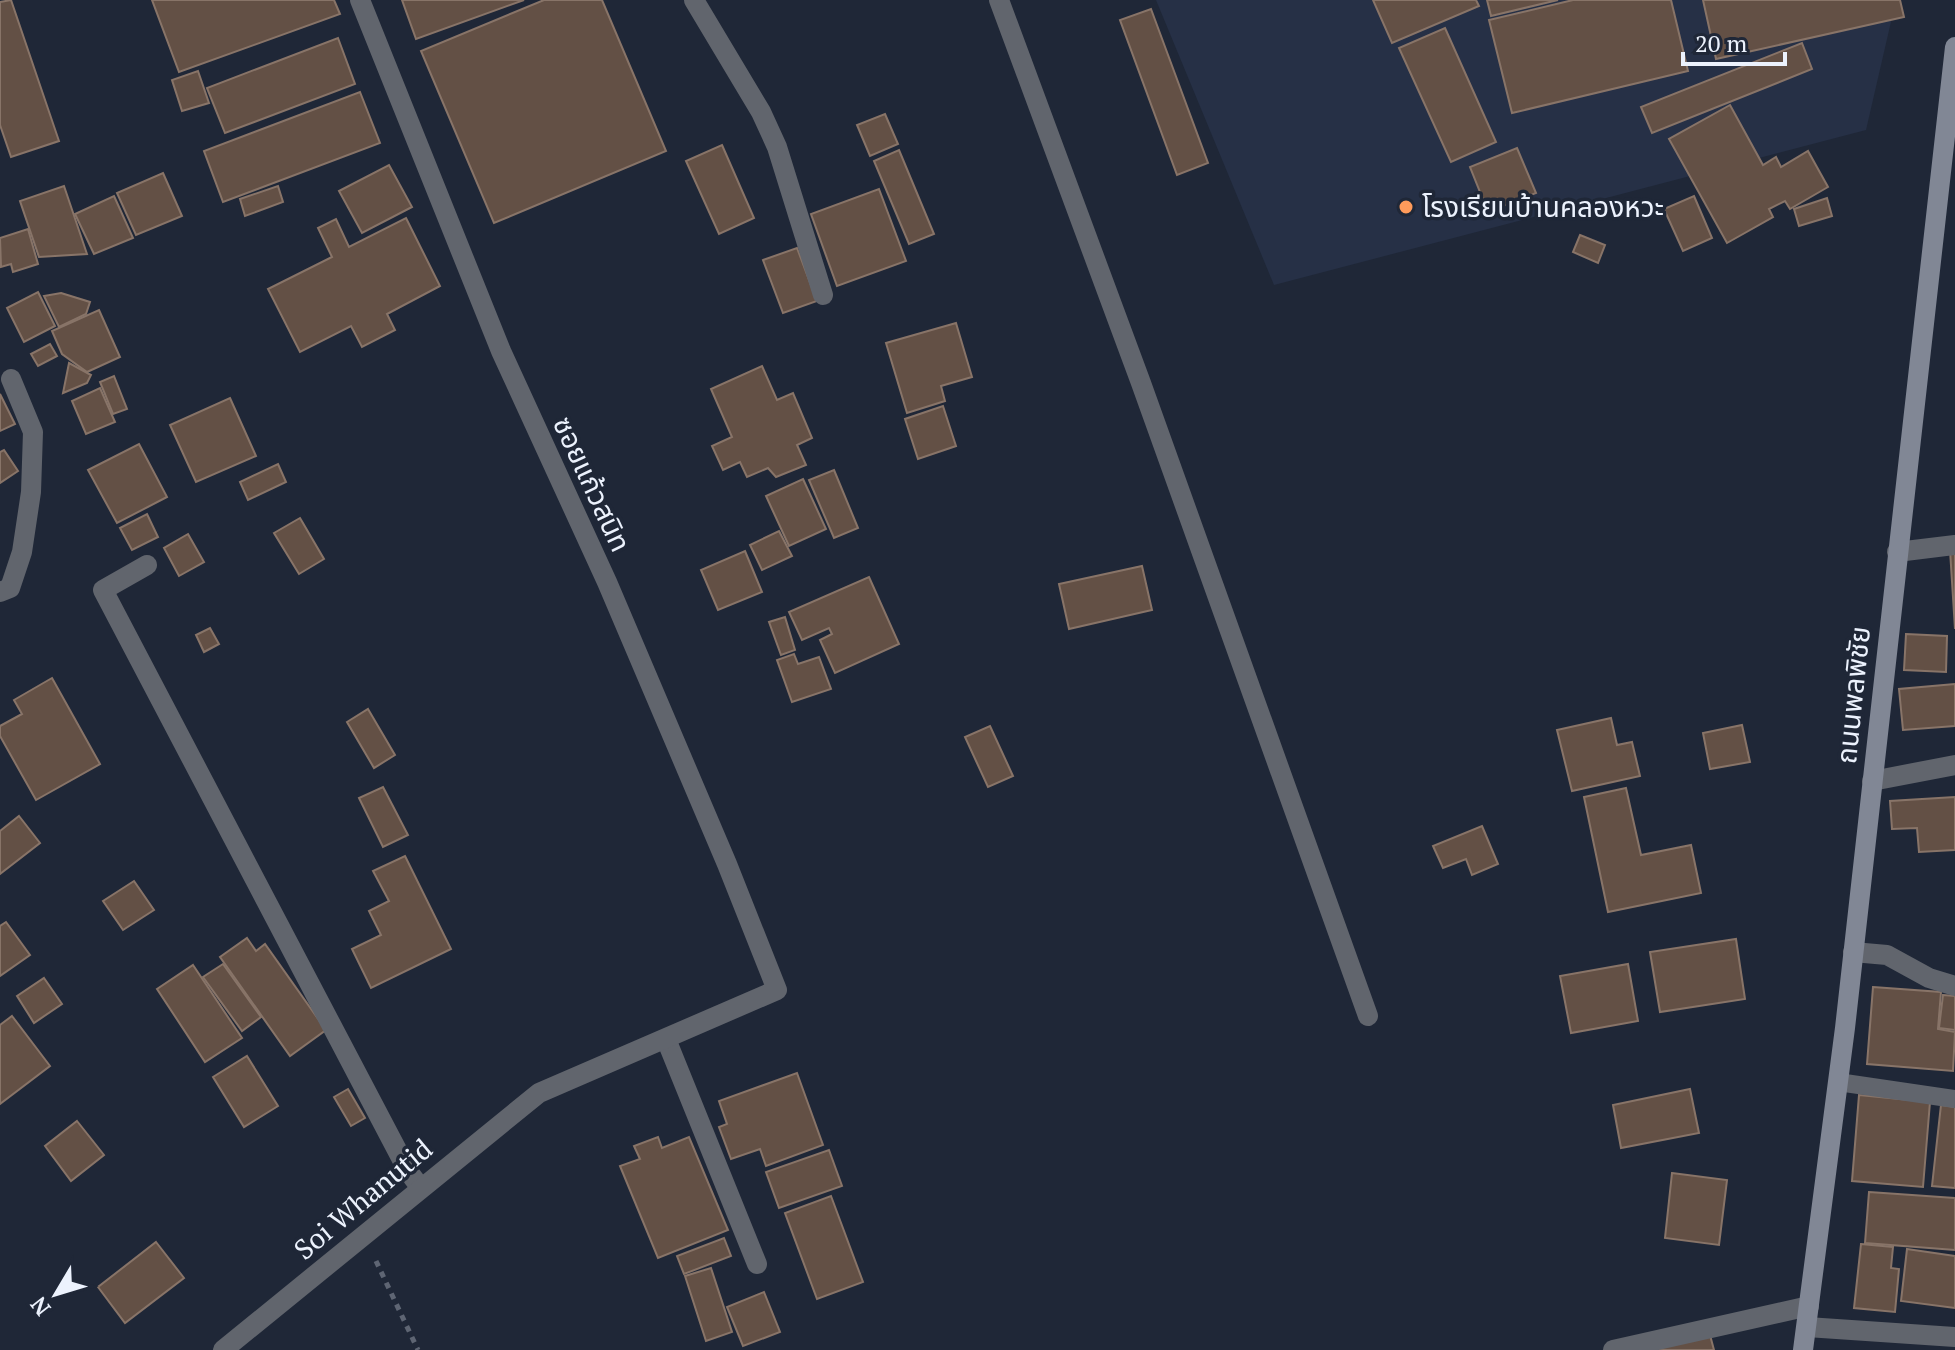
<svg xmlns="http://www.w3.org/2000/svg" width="1955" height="1350" viewBox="0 0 1955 1350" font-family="'PT Serif','Noto Sans Thai',serif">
<rect width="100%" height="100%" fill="#1f2737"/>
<polygon fill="#263046" points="1156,0 1896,0 1866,130 1274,285"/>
<g fill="#635045" stroke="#887468" stroke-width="2">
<polygon points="11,0 59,141 11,157 0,125 0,2"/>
<polygon points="152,0 334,0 340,14 179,72"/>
<polygon points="402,0 524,0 416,39"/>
<polygon points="544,0 602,0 666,151 494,223 421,51"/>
<polygon points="1373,0 1476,0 1479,6 1392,43"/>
<polygon points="1487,0 1558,0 1491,16"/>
<polygon points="1573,0 1671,0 1688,71 1512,113 1489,20"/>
<polygon points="1703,0 1900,0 1904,17 1716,59"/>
<polygon points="1151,9 1208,163 1177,175 1120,20"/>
<polygon points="1445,28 1496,142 1451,162 1399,48"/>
<polygon points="338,38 355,84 225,133 207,88"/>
<polygon points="1802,43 1812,69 1652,133 1641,107"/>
<polygon points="198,71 209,103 182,111 172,80"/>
<polygon points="360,92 380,143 223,202 204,151"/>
<polygon points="1730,105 1763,165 1776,157 1781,167 1808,151 1828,187 1790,209 1785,201 1769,209 1773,217 1727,243 1669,139"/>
<polygon points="885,114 898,144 870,156 857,125"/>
<polygon points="722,145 754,218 719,234 686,161"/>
<polygon points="1517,148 1536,193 1488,212 1470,167"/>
<polygon points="899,150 934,234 909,244 874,161"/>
<polygon points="389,165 412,207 362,233 339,191"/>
<polygon points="163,173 182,216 136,235 117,193"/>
<polygon points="64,186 87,254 39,257 20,201"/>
<polygon points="278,186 283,202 245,216 240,199"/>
<polygon points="879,189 906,261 837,286 811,214"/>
<polygon points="114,196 133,238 94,254 75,214"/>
<polygon points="1694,196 1712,238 1683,251 1664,209"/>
<polygon points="1827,198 1832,216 1799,226 1794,209"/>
<polygon points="406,218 440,286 387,314 395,330 362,347 351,326 300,352 268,289 332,257 318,228 336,219 349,247"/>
<polygon points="28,229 38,264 13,272 11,264 1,267 0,238"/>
<polygon points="1580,235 1605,245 1598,263 1573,252"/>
<polygon points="797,248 817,301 783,313 763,260"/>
<polygon points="38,292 55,326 24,342 7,308"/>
<polygon points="61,293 90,302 86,314 59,327 44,296"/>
<polygon points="99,310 120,357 87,372 62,354 52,331"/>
<polygon points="956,323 972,377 941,386 945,401 907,413 886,343"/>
<polygon points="50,344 57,356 38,366 31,354"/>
<polygon points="69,363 91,375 87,383 63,393"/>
<polygon points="762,366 777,400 793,393 812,438 797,445 806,465 776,477 768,468 747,477 740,462 723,470 712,446 732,437 711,389"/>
<polygon points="114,376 127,409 113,414 100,382"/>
<polygon points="100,388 115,422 86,434 72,401"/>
<polygon points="0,394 15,424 0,431"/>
<polygon points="230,398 256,456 196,482 170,425"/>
<polygon points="943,406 956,446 918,459 905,419"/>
<polygon points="139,444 167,497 117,523 88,470"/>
<polygon points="4,450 18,471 0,483 0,452"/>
<polygon points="278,464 286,482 248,500 240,482"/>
<polygon points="834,470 858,528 834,538 809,480"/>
<polygon points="803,479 826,529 789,546 766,496"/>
<polygon points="147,514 158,537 132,550 120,528"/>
<polygon points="300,518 324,559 299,574 274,533"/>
<polygon points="779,531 792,556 762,570 750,545"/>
<polygon points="188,534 204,562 179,576 164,548"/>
<polygon points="1950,550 1955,550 1955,629"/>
<polygon points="745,551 762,592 718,610 701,570"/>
<polygon points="1142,566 1152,610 1069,629 1059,584"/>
<polygon points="869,577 899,644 835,673 820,640 832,634 829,628 802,640 789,612"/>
<polygon points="785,617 795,650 781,655 769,622"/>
<polygon points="210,628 219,644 204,652 196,635"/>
<polygon points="1906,634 1947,636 1946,672 1904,670"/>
<polygon points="794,654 798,664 819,657 831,689 792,702 777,660"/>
<polygon points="52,678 100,764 36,800 0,736 0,726 22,714 14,700"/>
<polygon points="1955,684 1955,726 1903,730 1899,689"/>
<polygon points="368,709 395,755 374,768 347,722"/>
<polygon points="1611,718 1617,745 1632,742 1640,776 1572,791 1557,730"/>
<polygon points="1742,725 1750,762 1710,769 1703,733"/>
<polygon points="990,726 1013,776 988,787 965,737"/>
<polygon points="383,787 408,835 383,847 359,798"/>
<polygon points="1626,788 1641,855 1691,845 1701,893 1608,912 1584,797"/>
<polygon points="1955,797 1955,850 1919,852 1917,828 1892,829 1890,801"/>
<polygon points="19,816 40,843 0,874 0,831"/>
<polygon points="1482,826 1498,864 1472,875 1466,859 1443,868 1433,846"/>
<polygon points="405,856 451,949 371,988 352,949 381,935 369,911 389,901 373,871"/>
<polygon points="134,881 154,910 123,930 103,901"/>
<polygon points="6,922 30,955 0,976 0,926"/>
<polygon points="247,938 256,951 265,944 326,1030 290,1056 220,957"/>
<polygon points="1736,939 1745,999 1660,1012 1650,952"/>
<polygon points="223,964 261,1017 242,1031 203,977"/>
<polygon points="1628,964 1638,1021 1571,1033 1560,976"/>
<polygon points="193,965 242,1038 205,1062 157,989"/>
<polygon points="44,978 62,1004 34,1023 17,996"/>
<polygon points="1873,987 1941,992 1938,1029 1955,1032 1953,1071 1867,1064"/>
<polygon points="1943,995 1955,996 1955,1030 1939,1028"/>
<polygon points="12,1016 50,1066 0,1104 0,1025"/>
<polygon points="247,1056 278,1106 244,1127 213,1077"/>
<polygon points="797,1073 823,1145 766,1166 760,1149 731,1159 719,1127 727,1124 719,1101"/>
<polygon points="348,1089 365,1118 351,1126 334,1097"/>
<polygon points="1690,1089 1699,1133 1621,1148 1613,1105"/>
<polygon points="1859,1095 1930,1102 1923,1187 1852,1181"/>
<polygon points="1941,1105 1955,1107 1955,1188 1932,1186"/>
<polygon points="77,1121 104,1155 71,1181 45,1146"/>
<polygon points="658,1137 662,1148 689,1137 728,1230 658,1258 620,1166 640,1159 634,1146"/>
<polygon points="829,1150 842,1186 779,1208 766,1172"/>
<polygon points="1672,1173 1727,1180 1719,1245 1665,1238"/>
<polygon points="1869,1192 1955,1198 1955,1250 1865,1243"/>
<polygon points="831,1196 863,1282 817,1299 785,1213"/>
<polygon points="724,1238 731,1256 684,1274 677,1256"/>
<polygon points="156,1242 184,1278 125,1323 98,1287"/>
<polygon points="1861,1244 1893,1247 1891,1268 1899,1269 1895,1312 1854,1308"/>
<polygon points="1907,1249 1955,1256 1955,1308 1901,1301"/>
<polygon points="711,1268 732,1332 706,1341 685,1276"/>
<polygon points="764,1292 780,1332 743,1346 727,1307"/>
<polygon points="1710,1335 1714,1350 1650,1350"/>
</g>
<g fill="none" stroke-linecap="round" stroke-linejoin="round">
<polyline stroke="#5e6573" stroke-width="5" stroke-dasharray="6 6" stroke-linecap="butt" points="376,1261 418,1350"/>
<polyline stroke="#61656d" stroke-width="18" points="1838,1082 1955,1099"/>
<g stroke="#61656d" stroke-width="20">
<polyline points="694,0 761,112 777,147 823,295"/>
<polyline points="999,0 1141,383 1368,1016"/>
<polyline points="1897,552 1955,545"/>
<polyline points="147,565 103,590 408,1171 420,1187"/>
<polyline points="0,592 10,588 22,552 31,492 33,432 11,379"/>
<polyline points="1872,781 1955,765"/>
<polyline points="1853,952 1887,955 1929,978 1955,986"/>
<polyline points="666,1039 757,1264"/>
<polyline points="1807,1327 1955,1337"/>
<polyline points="223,1350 539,1093 777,990 727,864 607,582 501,351 360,0"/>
<polyline points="1613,1350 1809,1306"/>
</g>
<polyline stroke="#818795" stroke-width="20" points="1803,1350 1845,1028 1955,47"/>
</g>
<circle fill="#ff9b5b" stroke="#1f2737" stroke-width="3" cx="1406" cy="207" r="8"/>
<g text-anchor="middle" stroke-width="7" stroke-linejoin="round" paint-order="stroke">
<g font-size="28" fill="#ecf2fd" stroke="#1f2737" text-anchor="start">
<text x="1422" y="217">โรงเรียนบ้านคลองหวะ</text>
</g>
<g font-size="28" fill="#ecf2fd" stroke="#1f2737">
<text transform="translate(592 484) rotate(65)" y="10">ซอยแก้วสนิท</text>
<text transform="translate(1853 695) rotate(-84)" y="10">ถนนพลพิชัย</text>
<text transform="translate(363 1199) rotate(-40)" y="10">Soi Whanutid</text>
</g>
</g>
<g transform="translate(56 1294) rotate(232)" stroke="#1f2737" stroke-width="6" paint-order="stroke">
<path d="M0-6L14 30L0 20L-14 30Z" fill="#ecf2fd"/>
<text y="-12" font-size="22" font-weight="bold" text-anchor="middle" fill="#ecf2fd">N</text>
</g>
<path d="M1683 52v12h102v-12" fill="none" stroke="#ecf2fd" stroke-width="4"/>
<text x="1695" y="52" font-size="24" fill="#ecf2fd" stroke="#1f2737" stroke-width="6" paint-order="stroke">20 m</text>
</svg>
